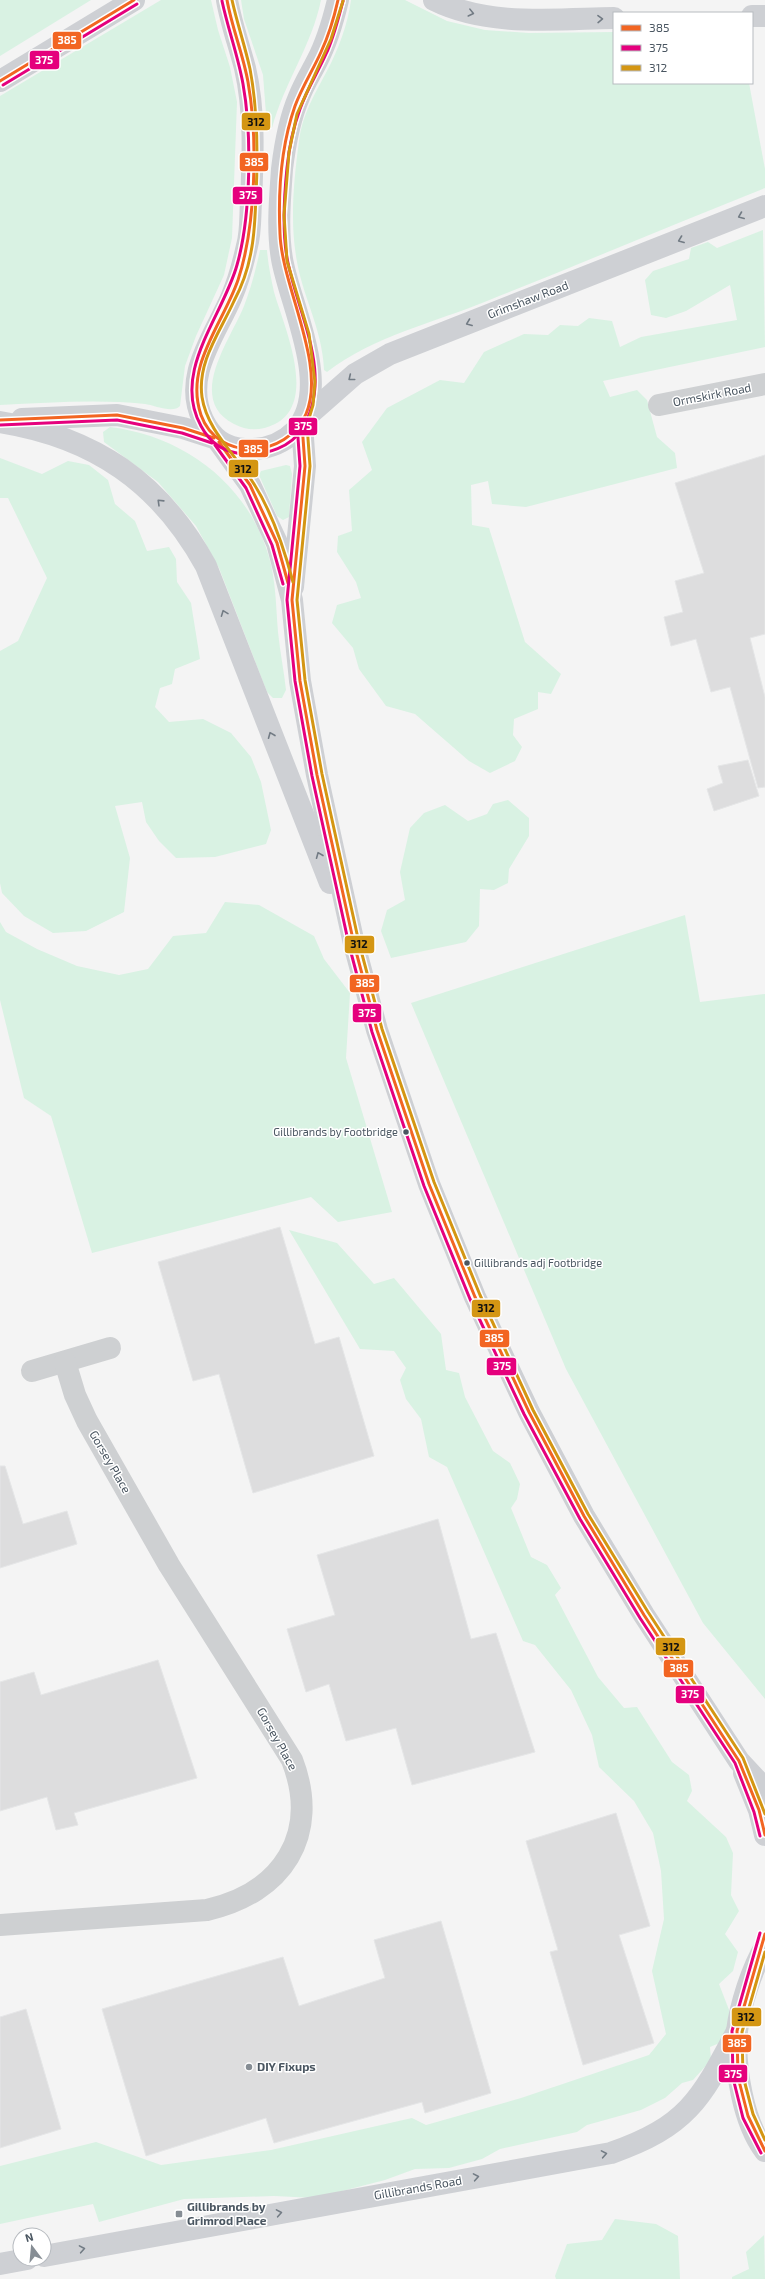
<svg xmlns="http://www.w3.org/2000/svg" width="765" height="2279" viewBox="0 0 765 2279" font-family="'Exo 2',sans-serif">
<rect width="100%" height="100%" fill="#f4f4f4"/>
<g fill="#d9f2e3">
<polygon points="0,0 91,0 0,56"/>
<path d="M161 0H211L218 30 230 67 237 102 232 238 224 275 196 336 185 366 180 406C173 414 154 405 145 404 96 399 48 403 0 405V96Z"/>
<path d="M241 0H321C312 45 284 83 272 128L267 127 263 75 244 19Z"/>
<path d="M351 0H405L447 21 485 30 529 33 614 32V83H749L765 169V188C672 225 580 264 487 301 433 323 374 336 327 372L324 370C322 327 302 297 296 256 290 219 294 178 299 141 302 114 316 92 328 69 339 48 348 23 351 0Z"/>
<polygon points="763,230 765,347 603,381 610,397 637,390 647,400 657,437 675,453 677,468 526,507 492,504 488,481 471,485 472,525 489,528 525,642 561,674 551,694 538,692 538,709 514,719 513,735 522,747 515,761 490,773 469,761 415,714 386,706 359,669 353,648 332,623 337,605 361,598 356,582 337,552 338,536 352,531 349,490 372,470 362,442 387,408 440,380 464,383 484,352 524,334 548,335 560,325 578,326 589,318 612,321 620,347 641,337 737,320 730,285 686,311 666,318 651,315 645,280 653,271 689,259 691,248 708,242 717,248"/>
<path d="M260 250H267C268 264 271 278 274 292 283 324 319 402 275 424 261 431 247 431 234 424 185 399 231 339 244 306 251 288 256 269 260 250Z"/>
<path d="M110 427C184 436 248 484 269 557 276 581 276 608 278 632 280 652 284 671 286 690L282 698H273L267 692 219 568 196 526 158 482 104 442 103 432Z"/>
<polygon points="0,458 42,474 68,461 89,465 108,480 115,504 135,521 147,551 169,547 176,559 177,582 191,603 200,659 175,669 172,684 160,688 155,707 169,722 203,719 231,733 251,757 261,782 271,830 266,844 215,857 176,858 159,841 146,822 142,802 115,806 130,858 124,912 86,931 53,933 24,916 2,893 0,883 0,651 18,641 47,578 8,498 0,498"/>
<polygon points="286,465 290,466 292,474 289,517 283,520 277,516 259,475 261,471"/>
<polygon points="508,800 529,818 529,836 509,869 508,883 494,890 480,889 479,926 466,942 391,958 381,931 387,910 405,900 400,872 410,828 424,813 445,805 468,821 487,814 493,804"/>
<polygon points="225,902 259,905 314,936 324,959 350,993 346,1058 392,1212 338,1222 311,1197 92,1253 51,1116 24,1098 0,1000 0,922 6,932 37,949 77,966 119,975 148,969 173,936 206,933"/>
<polygon points="685,915 700,1002 765,994 765,1699 703,1623 566,1369 411,1003"/>
<polygon points="289,1230 337,1243 374,1284 394,1278 441,1334 446,1370 459,1373 465,1397 493,1451 510,1463 520,1484 517,1499 511,1508 531,1557 547,1565 561,1588 555,1595 598,1677 624,1708 637,1707 672,1762 689,1775 692,1791 687,1801 726,1837 733,1853 731,1895 739,1911 725,1934 738,1952 733,1971 719,1984 731,2015 722,2042 710,2047 711,2060 693,2080 682,2083 665,2098 641,2110 587,2125 577,2132 500,2149 482,2159 449,2168 415,2169 385,2180 315,2198 274,2196 184,2199 99,2222 93,2204 0,2224 0,2166 96,2142 161,2165 271,2150 412,2118 426,2125 521,2098 649,2055 666,2034 652,1971 664,1919 661,1871 653,1833 634,1801 599,1767 592,1735 571,1690 535,1645 523,1641 447,1467 429,1457 421,1419 406,1399 400,1380 406,1368 394,1351 360,1349"/>
<polygon points="615,2219 656,2224 678,2236 680,2279 556,2279 555,2276 567,2244 602,2240"/>
<polygon points="764,2235 765,2279 732,2279 732,2277 749,2269 746,2252"/>
</g>
<g fill="#ddddde" stroke="#e5e6e7">
<polygon points="765,455 765,634 750,638 765,697 765,787 758,788 730,687 711,692 696,639 671,646 664,617 683,612 675,581 704,573 675,483"/>
<polygon points="748,760 759,796 714,811 707,789 723,783 718,766"/>
<polygon points="280,1227 315,1344 339,1337 374,1456 253,1493 219,1374 193,1381 158,1262"/>
<polygon points="0,1466 5,1466 23,1524 67,1511 77,1544 0,1568"/>
<polygon points="438,1519 471,1639 496,1633 535,1752 412,1785 396,1728 346,1741 329,1684 306,1692 287,1629 335,1615 317,1555"/>
<polygon points="158,1660 197,1778 74,1813 78,1825 56,1830 47,1797 0,1811 0,1682 34,1672 41,1695"/>
<polygon points="616,1813 650,1926 619,1935 654,2043 583,2065 550,1952 558,1950 526,1841"/>
<polygon points="441,1921 491,2093 425,2113 422,2102 274,2143 266,2118 146,2156 102,2009 283,1957 299,2006 385,1978 374,1940"/>
<polygon points="26,2009 61,2129 0,2148 0,2017"/>
</g>
<g fill="none" stroke-linecap="round" stroke-linejoin="round">
<g stroke="#ced0d2" stroke-width="22">
<polyline points="659,405 765,384"/>
<polyline points="32,1371 110,1348"/>
<path d="M0 1925 207 1910C282 1893 321 1835 292 1760L169 1565 87 1421 75 1395 65 1362"/>
</g>
<g stroke="#ced0d4" stroke-width="22">
<path d="M227 0C231 23 239 45 245 68 255 111 253 157 251 202 250 216 251 232 247 246 243 264 238 282 231 298 214 337 182 377 203 420 212 438 224 448 245 449 264 450 281 445 295 431 334 389 290 306 282 259 277 230 280 198 282 169 285 144 289 120 299 97 304 84 311 73 317 61 327 42 333 21 338 0"/>
<path d="M434 0C488 27 555 19 614 18"/>
<polyline points="752,16 765,16"/>
<polyline points="0,81 134,0"/>
<polyline points="305,418 355,374 390,354 765,206"/>
<polyline points="22,419 117,415 183,428 214,438"/>
<path d="M0 422C94 437 160 482 206 566L330 883"/>
<polyline points="219,442 250,485 277,543 292,600 300,681 317,775 354,944 377,1030 429,1184 475,1297 529,1412 584,1516 644,1615 739,1761 765,1789"/>
<polyline points="293,587 305,466 302,424"/>
<polyline points="744,1773 759,1810 765,1835"/>
<path d="M765 1947C752 1968 740 2006 737 2031 734 2067 743 2122 765 2151"/>
<path d="M44 2256 611 2153C688 2126 701 2099 737 2031"/>
<polyline points="0,2264 27,2259"/>
</g>
<g stroke="#fff" stroke-width="6">
<g id="bus-1">
<path d="M227 0C232 28 243 54 248 82 258 138 256 226 238 280 223 324 184 366 201 415 218 463 287 458 306 414 327 365 282 287 280 234 278 192 281 146 295 106 302 87 313 70 321 52 329 35 334 18 338 0"/>
<polyline points="0,81 134,0"/>
<polyline points="0,420 117,415 183,428 214,438"/>
<polyline points="302,424 305,466 292,600 300,681 317,775 354,944 377,1030 429,1184 475,1297 529,1412 584,1516 644,1615 739,1761 759,1810 765,1835"/>
<polyline points="219,442 250,485 277,543 288,583"/>
<polyline points="765,1934 737,2031 738,2077 748,2116 765,2151"/>
</g>
</g>
<g stroke="#fff" stroke-width="6">
<g id="bus-2">
<path d="M222 1C228 29 238 56 243 84 252 134 251 216 237 265 223 316 171 372 201 426 210 443 225 453 245 454 267 455 291 447 302 429 335 376 297 313 287 258 282 229 284 197 287 168 289 148 293 128 300 109 307 89 318 72 326 54 334 37 338 19 343 1"/>
<polyline points="3,85 137,4"/>
<polyline points="297,424 300,466 287,600 295,681 312,776 349,945 372,1032 424,1186 470,1299 524,1414 580,1519 640,1618 735,1763 754,1812 760,1836"/>
<polyline points="0,425 117,420 182,433 212,443"/>
<polyline points="215,445 246,488 272,545 283,584"/>
<polyline points="760,1933 732,2031 733,2078 743,2118 761,2153"/>
</g>
</g>
<g stroke="#fff" stroke-width="6">
<g id="bus-3">
<path d="M232 0C237 23 245 46 250 69 258 111 258 154 256 196 255 215 255 233 251 252 248 269 242 286 234 301 220 332 197 362 202 397 207 431 237 456 254 484 273 514 284 548 293 582"/>
<polyline points="343,1 331,39 297,114 289,152 284,215 287,261 309,334 315,382 313,405 307,425 310,466 297,600 305,680 322,774 359,943 382,1029 434,1182 480,1295 533,1410 588,1514 648,1612 743,1758 765,1814"/>
<polyline points="765,1952 742,2032 743,2076 753,2114 765,2140"/>
</g>
</g>
<use href="#bus-1" stroke="#f26522" stroke-width="3"/>
<use href="#bus-2" stroke="#e5007d" stroke-width="3"/>
<use href="#bus-3" stroke="#d49613" stroke-width="3"/>
</g>
<defs><path id="oneway-chevron" d="M-2-3.5L2.5 0L-2 3.5" fill="none" stroke-width="1.6" stroke-linecap="round" stroke-linejoin="round"/></defs>
<g stroke="#727b84">
<use href="#oneway-chevron" transform="translate(471 13) rotate(14)"/>
<use href="#oneway-chevron" transform="translate(600 19) rotate(-1)"/>
<use href="#oneway-chevron" transform="translate(741 216) rotate(158)"/>
<use href="#oneway-chevron" transform="translate(681 240) rotate(159)"/>
<use href="#oneway-chevron" transform="translate(469 323) rotate(159)"/>
<use href="#oneway-chevron" transform="translate(351 378) rotate(141)"/>
<use href="#oneway-chevron" transform="translate(160 502) rotate(-136)"/>
<use href="#oneway-chevron" transform="translate(224 613) rotate(-111)"/>
<use href="#oneway-chevron" transform="translate(271 735) rotate(-112)"/>
<use href="#oneway-chevron" transform="translate(319 855) rotate(-112)"/>
<use href="#oneway-chevron" transform="translate(604 2154) rotate(-10)"/>
<use href="#oneway-chevron" transform="translate(476 2177) rotate(-10)"/>
<use href="#oneway-chevron" transform="translate(279 2213) rotate(-10)"/>
<use href="#oneway-chevron" transform="translate(82 2249) rotate(-10)"/>
</g>
<g fill="#4a5661" stroke="#fff" stroke-width="1.5">
<circle cx="406" cy="1132" r="3.5"/>
<circle cx="467" cy="1263" r="3.5"/>
</g>
<g fill="#868d94" stroke="#fff" stroke-width="1.5">
<circle cx="249" cy="2067" r="4"/>
<rect x="175" y="2210" width="8" height="8" rx="2"/>
</g>
<g text-anchor="middle" stroke-width="3" stroke-linejoin="round" paint-order="stroke">
<g font-size="11" fill="#4a5661" stroke="#fff" text-anchor="end">
<text x="398" y="1136">Gillibrands by Footbridge</text>
<text x="474" y="1267" text-anchor="start">Gillibrands adj Footbridge</text>
</g>
<g font-size="12" fill="#4a5661" stroke="#fff">
<text transform="translate(528 300) rotate(-21)" y="4">Grimshaw Road</text>
<text transform="translate(712 395) rotate(-11)" y="4">Ormskirk Road</text>
<text transform="translate(110 1462) rotate(60)" y="4">Gorsey Place</text>
<text transform="translate(277 1739) rotate(61)" y="4">Gorsey Place</text>
<text transform="translate(418 2188) rotate(-10)" y="4">Gillibrands Road</text>
</g>
<g font-size="12" font-weight="bold" fill="#4a5661" stroke="#fff" text-anchor="start">
<text x="257" y="2071">DIY Fixups</text>
<text x="187" y="2211">Gillibrands by<tspan x="187" dy="14">Grimrod Place</tspan></text>
</g>
</g>
<g stroke="#fff" stroke-width="1.5">
<rect x="52" y="31" width="30" height="19" rx="4" fill="#f26522"/>
<rect x="29" y="50" width="31" height="20" rx="4" fill="#e5007d"/>
<rect x="241" y="112" width="30" height="19" rx="4" fill="#d49613"/>
<rect x="239" y="152" width="30" height="20" rx="4" fill="#f26522"/>
<rect x="232" y="186" width="31" height="19" rx="4" fill="#e5007d"/>
<rect x="288" y="417" width="30" height="19" rx="4" fill="#e5007d"/>
<rect x="238" y="439" width="31" height="19" rx="4" fill="#f26522"/>
<rect x="228" y="459" width="31" height="19" rx="4" fill="#d49613"/>
<rect x="344" y="935" width="31" height="19" rx="4" fill="#d49613"/>
<rect x="349" y="974" width="31" height="19" rx="4" fill="#f26522"/>
<rect x="352" y="1003" width="30" height="20" rx="4" fill="#e5007d"/>
<rect x="471" y="1299" width="30" height="19" rx="4" fill="#d49613"/>
<rect x="479" y="1329" width="31" height="19" rx="4" fill="#f26522"/>
<rect x="486" y="1357" width="31" height="19" rx="4" fill="#e5007d"/>
<rect x="655" y="1637" width="31" height="19" rx="4" fill="#d49613"/>
<rect x="663" y="1659" width="31" height="19" rx="4" fill="#f26522"/>
<rect x="675" y="1685" width="30" height="19" rx="4" fill="#e5007d"/>
<rect x="731" y="2007" width="31" height="20" rx="4" fill="#d49613"/>
<rect x="722" y="2034" width="30" height="19" rx="4" fill="#f26522"/>
<rect x="718" y="2064" width="30" height="19" rx="4" fill="#e5007d"/>
</g>
<g font-size="11" text-anchor="middle" font-weight="bold" fill="#fff">
<text x="67" y="44">385</text>
<text x="44" y="64">375</text>
<text x="254" y="166">385</text>
<text x="248" y="199">375</text>
<text x="303" y="430">375</text>
<text x="253" y="453">385</text>
<text x="365" y="987">385</text>
<text x="367" y="1017">375</text>
<text x="494" y="1342">385</text>
<text x="502" y="1370">375</text>
<text x="679" y="1672">385</text>
<text x="690" y="1698">375</text>
<text x="737" y="2047">385</text>
<text x="733" y="2078">375</text>
</g>
<g font-size="11" text-anchor="middle" font-weight="bold" fill="#111">
<text x="256" y="126">312</text>
<text x="243" y="473">312</text>
<text x="359" y="948">312</text>
<text x="486" y="1312">312</text>
<text x="671" y="1651">312</text>
<text x="746" y="2021">312</text>
</g>
<rect x="613" y="12" width="140" height="72" fill="#ffffff" stroke="#b7bbc0"/>
<rect x="621" y="25" width="20" height="6" fill="#f26522" stroke="#b7bbc0"/>
<text x="649" y="32" font-size="12" fill="#4a5661">385</text>
<rect x="621" y="45" width="20" height="6" fill="#e5007d" stroke="#b7bbc0"/>
<text x="649" y="52" font-size="12" fill="#4a5661">375</text>
<rect x="621" y="65" width="20" height="6" fill="#d49613" stroke="#b7bbc0"/>
<text x="649" y="72" font-size="12" fill="#4a5661">312</text>
<g transform="translate(32 2247) rotate(344)"><circle r="19" fill="#ffffff" stroke="#b7bbc0"/>
<path d="M0-3L7 15L0 10L-7 15Z" fill="#868d94"/>
<text y="-6" font-size="11" font-weight="bold" text-anchor="middle" fill="#4a5661">N</text>
</g>
</svg>
